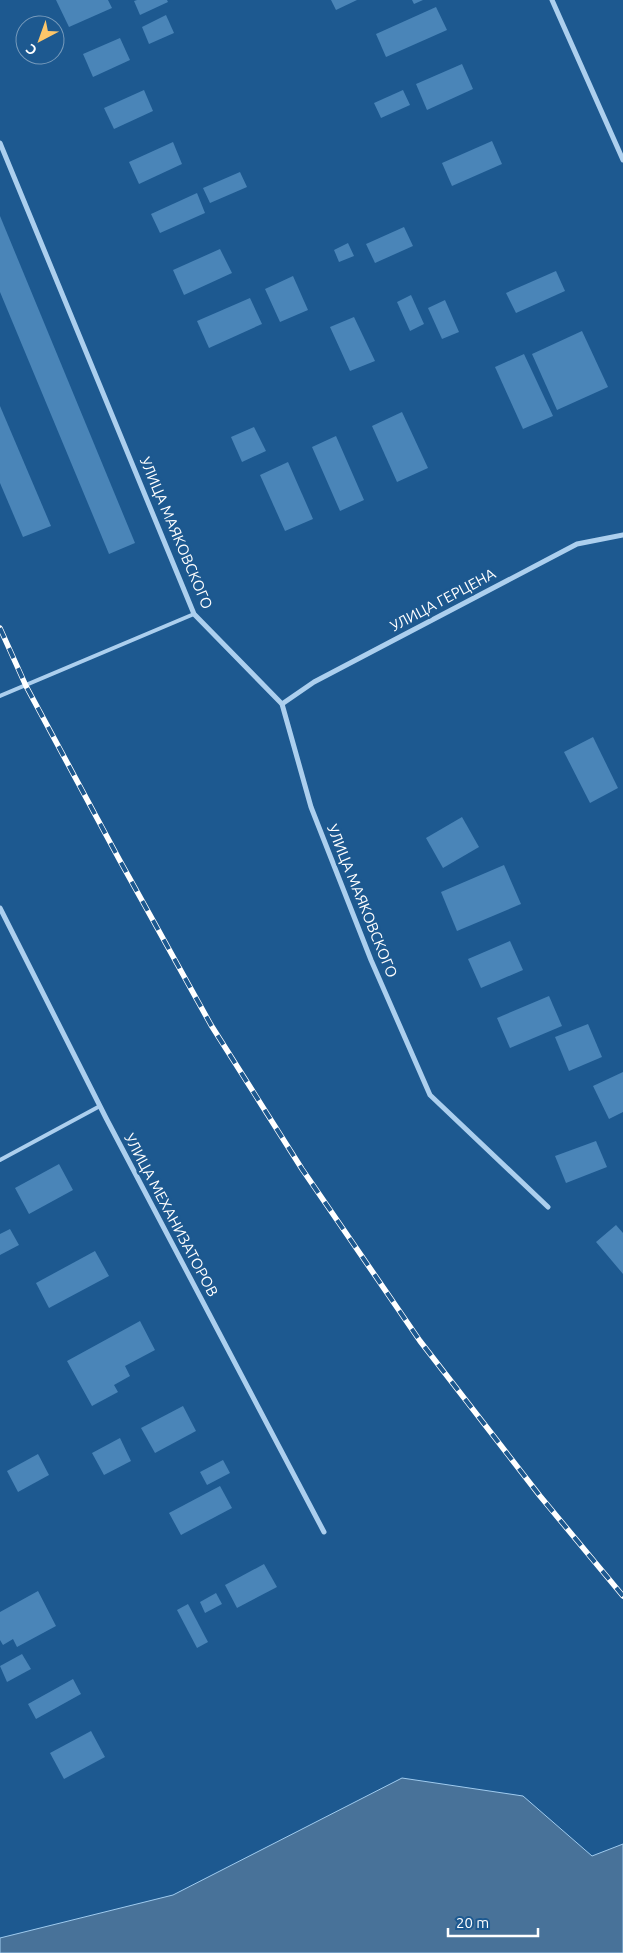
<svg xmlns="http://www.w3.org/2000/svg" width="623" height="1953" viewBox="0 0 623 1953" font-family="Ubuntu,sans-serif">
<rect width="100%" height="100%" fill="#1d5990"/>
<polygon fill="#487299" stroke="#9fcbef" points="402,1778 523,1796 592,1856 623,1844 623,1953 0,1953 0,1938 173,1895"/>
<g fill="#4a85b8">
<polygon points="56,0 108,0 112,8 69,27"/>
<polygon points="137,0 167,0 168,2 140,15 134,1"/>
<polygon points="331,0 357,0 336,10"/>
<polygon points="412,0 423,0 414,4"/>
<polygon points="436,7 447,30 386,57 376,34"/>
<polygon points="166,15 174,33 149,44 142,27"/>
<polygon points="120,38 130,60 93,77 83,54"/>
<polygon points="462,64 473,89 427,110 416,84"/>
<polygon points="144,90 153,111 114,129 104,108"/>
<polygon points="403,90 410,105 381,118 374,103"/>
<polygon points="492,141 502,164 452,186 442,163"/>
<polygon points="173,142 182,164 139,184 129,162"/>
<polygon points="240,172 247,187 210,203 203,188"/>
<polygon points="197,193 205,213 160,233 151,214"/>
<polygon points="0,216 135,543 109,554 0,292"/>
<polygon points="404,227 413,246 375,263 366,244"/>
<polygon points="348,243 354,256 339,262 334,250"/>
<polygon points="220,249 232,273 184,295 173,270"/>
<polygon points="556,271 565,291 516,313 506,293"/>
<polygon points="293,276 308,310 280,322 265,289"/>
<polygon points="411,295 424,324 410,331 397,302"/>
<polygon points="250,298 262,324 209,348 197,321"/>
<polygon points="445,300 459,332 442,339 428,308"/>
<polygon points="354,317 375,361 350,371 330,327"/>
<polygon points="582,331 608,387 557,410 532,354"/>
<polygon points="524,354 553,416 523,429 495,367"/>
<polygon points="0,406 51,526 23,537 0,483"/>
<polygon points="402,412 428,468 397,482 372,426"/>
<polygon points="254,427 266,451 242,462 231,437"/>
<polygon points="336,436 364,500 340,511 312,447"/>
<polygon points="288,462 313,519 285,531 260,475"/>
<polygon points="593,737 618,788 590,803 564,752"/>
<polygon points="462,817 479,847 443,868 426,838"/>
<polygon points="504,865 521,904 457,931 441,892"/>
<polygon points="510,941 523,970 481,988 468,959"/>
<polygon points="549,996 562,1026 510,1048 497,1018"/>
<polygon points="588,1024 602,1057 569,1071 555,1037"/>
<polygon points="623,1072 623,1112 609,1119 593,1086"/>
<polygon points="596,1141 607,1167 566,1183 555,1156"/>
<polygon points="59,1164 73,1190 29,1214 15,1188"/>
<polygon points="616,1225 623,1233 623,1274 596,1242"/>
<polygon points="10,1229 19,1245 0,1255 0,1234"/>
<polygon points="95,1251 109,1276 49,1308 36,1283"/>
<polygon points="140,1321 155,1350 125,1366 130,1376 114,1385 118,1392 92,1406 67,1361"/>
<polygon points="183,1406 196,1431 155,1453 141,1428"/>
<polygon points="120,1438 131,1461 104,1475 92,1453"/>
<polygon points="38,1454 49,1475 18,1492 7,1471"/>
<polygon points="223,1460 230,1473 207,1485 200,1472"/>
<polygon points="220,1486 232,1508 181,1535 169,1513"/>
<polygon points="264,1564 277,1587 237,1608 225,1585"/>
<polygon points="38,1591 56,1626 17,1647 13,1639 3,1645 0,1640 0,1612"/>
<polygon points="216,1593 222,1604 205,1613 200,1602"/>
<polygon points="188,1604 208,1642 197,1648 177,1610"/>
<polygon points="22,1654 31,1669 7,1682 0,1666"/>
<polygon points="73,1679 81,1694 36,1719 28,1704"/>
<polygon points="91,1731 105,1757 64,1779 50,1753"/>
</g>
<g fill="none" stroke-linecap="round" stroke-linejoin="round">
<g stroke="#accfee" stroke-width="4">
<polyline points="0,696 194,614"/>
<polyline points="0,1160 100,1106"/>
</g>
<g stroke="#accfee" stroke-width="5">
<polyline points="552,0 623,160"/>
<polyline points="0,143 194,614 282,704 311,807 371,960 430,1095 548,1207"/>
<polyline points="282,704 314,682 577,544 623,535"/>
<polyline points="0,908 106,1118 324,1532"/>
</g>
<g stroke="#fff" stroke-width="5.5">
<polyline id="rail" points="0,628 26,686 119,859 211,1025 302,1169 420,1341 540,1496 623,1596"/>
</g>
<use href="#rail" stroke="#1d5990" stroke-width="4" stroke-dasharray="11" stroke-linecap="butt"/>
</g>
<g text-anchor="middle" stroke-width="5" stroke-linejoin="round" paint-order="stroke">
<g font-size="15" fill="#fff" stroke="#1d5990">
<text transform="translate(176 533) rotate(67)" y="5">УЛИЦА МАЯКОВСКОГО</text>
<text transform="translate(443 600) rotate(-28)" y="5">УЛИЦА ГЕРЦЕНА</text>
<text transform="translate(362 901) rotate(68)" y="5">УЛИЦА МАЯКОВСКОГО</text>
<text transform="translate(171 1215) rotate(62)" y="5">УЛИЦА МЕХАНИЗАТОРОВ</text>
</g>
</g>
<g transform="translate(40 40) rotate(221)"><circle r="24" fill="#1d5990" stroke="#779bbc"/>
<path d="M0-4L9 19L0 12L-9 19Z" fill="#fdc66a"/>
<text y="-8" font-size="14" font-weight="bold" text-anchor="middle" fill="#ffffff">С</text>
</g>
<path d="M448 1928v8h90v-8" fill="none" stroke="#ffffff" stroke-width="2.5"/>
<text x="456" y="1928" font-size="15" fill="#ffffff" stroke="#1d5990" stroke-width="4" paint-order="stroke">20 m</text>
</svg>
